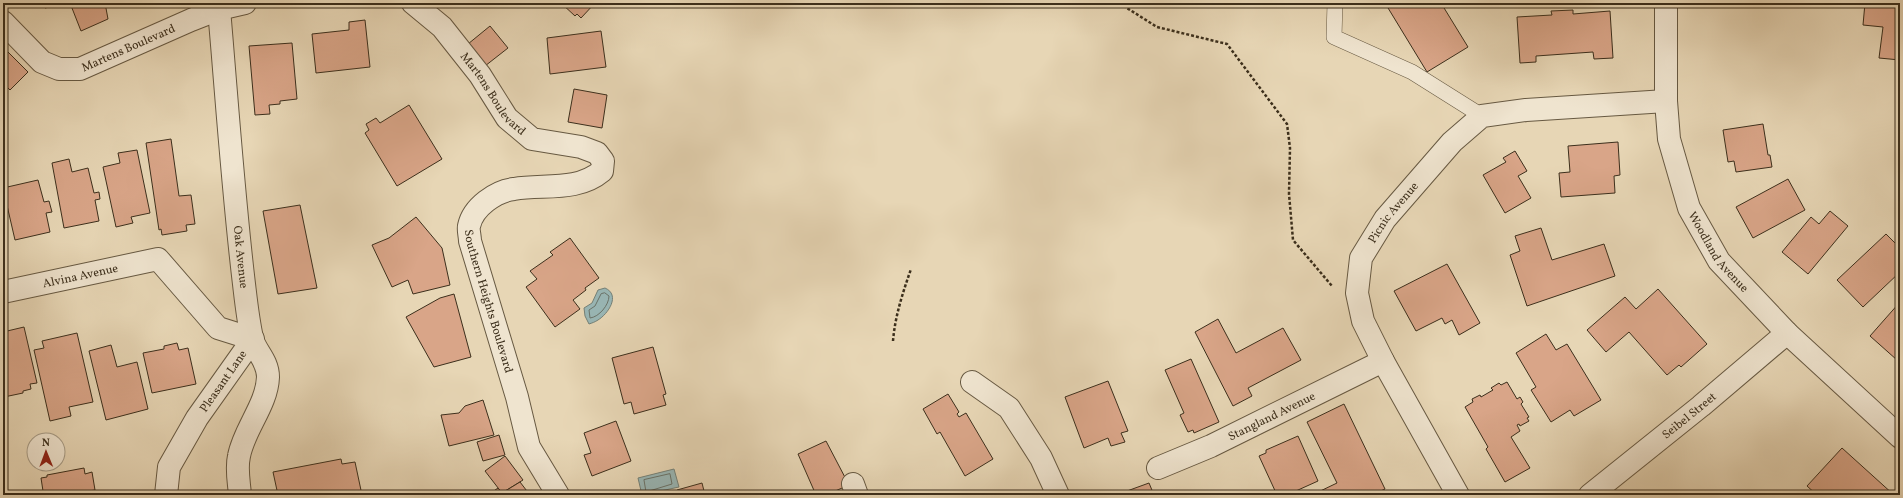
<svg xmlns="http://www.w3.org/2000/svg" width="1903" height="498" viewBox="0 0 1903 498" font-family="Vollkorn,serif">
<rect width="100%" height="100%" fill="#e7d6b5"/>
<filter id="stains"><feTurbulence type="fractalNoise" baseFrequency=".005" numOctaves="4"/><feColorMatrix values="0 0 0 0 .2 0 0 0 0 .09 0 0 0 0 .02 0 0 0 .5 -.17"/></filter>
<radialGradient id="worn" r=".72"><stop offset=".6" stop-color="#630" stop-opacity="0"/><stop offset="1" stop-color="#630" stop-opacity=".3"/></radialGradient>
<g fill="#99b7b6" stroke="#748178">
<path d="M605 288C621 295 608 314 598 320 595 322 592 323 589 324L585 316 584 308 592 303 598 290Z"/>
<polygon points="674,469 679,487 642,495 638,478"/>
</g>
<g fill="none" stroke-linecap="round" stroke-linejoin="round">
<g stroke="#6a7369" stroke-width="1">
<path d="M605 293 609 296C609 305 599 317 590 318L589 310 595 306 601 294Z"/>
<polygon points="670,474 672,484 646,492 644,480"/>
</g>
</g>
<g fill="#d9a588" stroke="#3c2f1c">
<polygon points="43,3 65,3 45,8"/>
<polygon points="70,3 105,3 108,19 81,31"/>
<polygon points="561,3 595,3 581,18 577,14 575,16"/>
<polygon points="1385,3 1441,3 1468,47 1427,72"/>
<polygon points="1865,3 1900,3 1900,60 1879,58 1883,27 1863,25"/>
<polygon points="1573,10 1573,14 1610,11 1613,58 1594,59 1593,52 1536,56 1536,62 1520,63 1517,17 1552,15 1551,11"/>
<polygon points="365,20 370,67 316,73 312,34 349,30 349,22"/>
<polygon points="490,26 508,48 485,66 468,44"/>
<polygon points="601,31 606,67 550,74 547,38"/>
<polygon points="292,43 297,99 280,101 280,104 269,105 270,114 255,115 249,46"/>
<polygon points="7,51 28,72 10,90 3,83 3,55"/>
<polygon points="574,89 607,95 602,128 568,122"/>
<polygon points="409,105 442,159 397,186 365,133 369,130 366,124 376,118 380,123"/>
<polygon points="1763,124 1768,155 1770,155 1772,167 1736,172 1734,161 1728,162 1723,130"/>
<polygon points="171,139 179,196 191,195 195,224 186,225 187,231 162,235 161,229 159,230 146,143"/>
<polygon points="1618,142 1620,175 1614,176 1615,193 1561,197 1559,173 1570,172 1568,146"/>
<polygon points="137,150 150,213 131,217 133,223 116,227 103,167 120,163 118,153"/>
<polygon points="1515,151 1527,171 1518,176 1531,198 1505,213 1483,175 1506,162 1503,158"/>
<polygon points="69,159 72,172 88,168 94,193 99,192 100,199 95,200 99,221 64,228 52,163"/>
<polygon points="1788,179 1805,210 1753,238 1736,207"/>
<polygon points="38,180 44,202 49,201 52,212 46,213 50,232 15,240 3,188"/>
<polygon points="300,205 317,288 278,294 263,211"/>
<polygon points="1830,211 1848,226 1808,274 1782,252 1811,217 1819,224"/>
<polygon points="416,217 442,248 450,285 413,294 408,280 392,287 372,245 389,238"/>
<polygon points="3,222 7,241 3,242"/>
<polygon points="1541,228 1552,260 1604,244 1615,276 1527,306 1510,255 1520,251 1515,236"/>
<polygon points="1886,234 1900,248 1900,272 1863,307 1837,280"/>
<polygon points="570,238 599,278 585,288 586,290 573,300 580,309 555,327 526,287 537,279 530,271 553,255 550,252"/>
<polygon points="1447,264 1480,323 1459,335 1452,320 1445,324 1442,318 1416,331 1394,291"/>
<polygon points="1658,289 1707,344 1681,367 1679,365 1667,375 1629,332 1606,352 1587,330 1625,297 1636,309"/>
<polygon points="454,294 471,357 434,367 406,317 440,298"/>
<polygon points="1900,302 1900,357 1897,360 1870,336"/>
<polygon points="1218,319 1236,353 1283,328 1301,360 1248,388 1252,396 1233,406 1195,332"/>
<polygon points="24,327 37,383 30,384 31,389 23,391 23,393 4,397 3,332"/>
<polygon points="77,333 93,402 69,407 71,416 50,421 34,350 44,348 42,341"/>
<polygon points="1546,334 1556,350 1567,344 1601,400 1574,416 1570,410 1551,422 1531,390 1536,387 1516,353"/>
<polygon points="177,343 179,350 188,348 196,384 152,393 143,353 164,349 164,346"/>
<polygon points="111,345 117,367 137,362 148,409 106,420 89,351"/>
<polygon points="653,347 666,394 663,395 666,405 634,414 631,402 624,404 612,358"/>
<polygon points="1191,359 1219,422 1194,433 1193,430 1188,432 1180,415 1184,413 1165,370"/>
<polygon points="1108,381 1128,431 1121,433 1125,442 1111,446 1108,438 1084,448 1065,397"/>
<polygon points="1507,382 1517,399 1520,397 1523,402 1521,404 1529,417 1527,418 1529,421 1520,426 1519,424 1517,425 1520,431 1511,437 1530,468 1505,482 1486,449 1488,447 1465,407 1473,402 1472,399 1480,395 1481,397 1493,390 1491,388 1499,383 1501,385"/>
<polygon points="948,394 959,412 957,414 959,417 966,413 993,459 965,476 940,432 937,434 923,409"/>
<polygon points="483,400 494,435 449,446 441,415 459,413 465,406"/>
<polygon points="1344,404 1385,489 1372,495 1312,495 1337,483 1307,422"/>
<polygon points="616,421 631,461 592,476 584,455 591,453 584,433"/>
<polygon points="499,435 505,455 483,461 477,442"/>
<polygon points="1298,436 1318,481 1287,495 1277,495 1259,456 1266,453 1266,450"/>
<polygon points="826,441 849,485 826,495 816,495 798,454"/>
<polygon points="1842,448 1894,495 1817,495 1807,486"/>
<polygon points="505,456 523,480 502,493 485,471"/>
<polygon points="341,459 342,464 355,462 362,495 278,495 273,472"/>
<polygon points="84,468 85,474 92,472 95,490 89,491 90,495 22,495 43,491 41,478 47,477 47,475"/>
<polygon points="520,482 530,495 488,495 498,488 502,493"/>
<polygon points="702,483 705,495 678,495 677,490"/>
<polygon points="1149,483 1154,495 1116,495"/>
</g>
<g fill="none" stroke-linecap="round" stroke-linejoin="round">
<g stroke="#675942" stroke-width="16">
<polyline id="service" points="1335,3 1334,37 1412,72 1482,116"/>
</g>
<g stroke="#675942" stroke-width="24">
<g id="minor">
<path id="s1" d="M413 3 442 27 480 75 507 118 532 139 581 147 597 153 603 161 602 171C577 192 544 184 514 189 496 191 473 207 469 226 468 230 470 236 470 241L517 397 529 447 558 495"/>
<path id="s2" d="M219 9C227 101 233 192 244 284 246 301 248 320 252 338 255 351 268 360 268 377 267 405 244 429 239 456 236 469 239 482 240 495"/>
<path id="s3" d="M3 22 42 62 59 69H80L191 20 219 9 245 3"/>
<path id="s4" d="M3 292 158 259 218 328 253 339 197 418 169 467 166 495"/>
<polyline points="972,382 1009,408 1041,458 1058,495"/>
<path id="s5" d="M1158 468 1211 446 1383 361"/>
<polyline points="853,484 857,495"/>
<path id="s6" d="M1458 495 1383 361 1363 321 1357 293 1361 258 1385 219 1452 142 1482 116 1526 110 1666 101"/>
<path id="s7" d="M1590 495 1701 406 1787 333"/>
</g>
</g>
<g stroke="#675942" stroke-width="24">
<g id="tertiary">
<path id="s8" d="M1666 3V101L1669 139 1689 208 1719 261 1787 333 1900 437"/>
</g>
</g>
<g stroke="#3c2f1c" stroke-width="2.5" stroke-dasharray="3 2" stroke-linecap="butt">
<polyline points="1119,3 1157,27 1227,44 1287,124 1290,148 1289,194 1293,240 1332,286"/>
<path d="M893 341C895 316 903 292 911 269"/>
</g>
<use href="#service" stroke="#efe4cf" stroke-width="15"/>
<use href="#minor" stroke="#efe4cf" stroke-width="22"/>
<use href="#tertiary" stroke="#efe4cf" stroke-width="22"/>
</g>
<g text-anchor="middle" stroke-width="3" stroke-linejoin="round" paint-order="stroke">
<g font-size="12" fill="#3c2f1c" stroke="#efe4cf">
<text dy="4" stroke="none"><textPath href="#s3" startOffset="148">Martens Boulevard</textPath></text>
<text dy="4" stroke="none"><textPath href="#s1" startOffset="122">Martens Boulevard</textPath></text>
<text dy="4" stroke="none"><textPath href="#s6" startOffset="318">Picnic Avenue</textPath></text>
<text dy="4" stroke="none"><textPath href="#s8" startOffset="261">Woodland Avenue</textPath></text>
<text dy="4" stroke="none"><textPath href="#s2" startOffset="249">Oak Avenue</textPath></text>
<text dy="4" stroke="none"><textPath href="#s4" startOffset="79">Alvina Avenue</textPath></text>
<text dy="4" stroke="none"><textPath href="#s1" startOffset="500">Southern Heights Boulevard</textPath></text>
<text transform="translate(223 381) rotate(-55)" y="4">Pleasant Lane</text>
<text dy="4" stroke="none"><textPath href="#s7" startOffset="127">Seibel Street</textPath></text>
<text dy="4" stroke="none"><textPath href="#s5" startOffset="125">Stangland Avenue</textPath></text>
</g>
</g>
<rect width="1903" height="498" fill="none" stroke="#e7d6b5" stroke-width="16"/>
<rect x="4" y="4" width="1895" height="490" fill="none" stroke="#3c2f1c" stroke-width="2"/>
<rect x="8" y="8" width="1887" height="482" fill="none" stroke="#3c2f1c"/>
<g transform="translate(46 452) rotate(359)"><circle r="19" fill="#efe4cf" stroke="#a79c87"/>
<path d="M0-3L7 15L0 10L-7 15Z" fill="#8f2418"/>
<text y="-6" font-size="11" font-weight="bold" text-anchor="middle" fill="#3c2f1c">N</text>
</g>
<rect width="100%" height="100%" filter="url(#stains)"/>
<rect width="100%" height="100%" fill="url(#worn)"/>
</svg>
